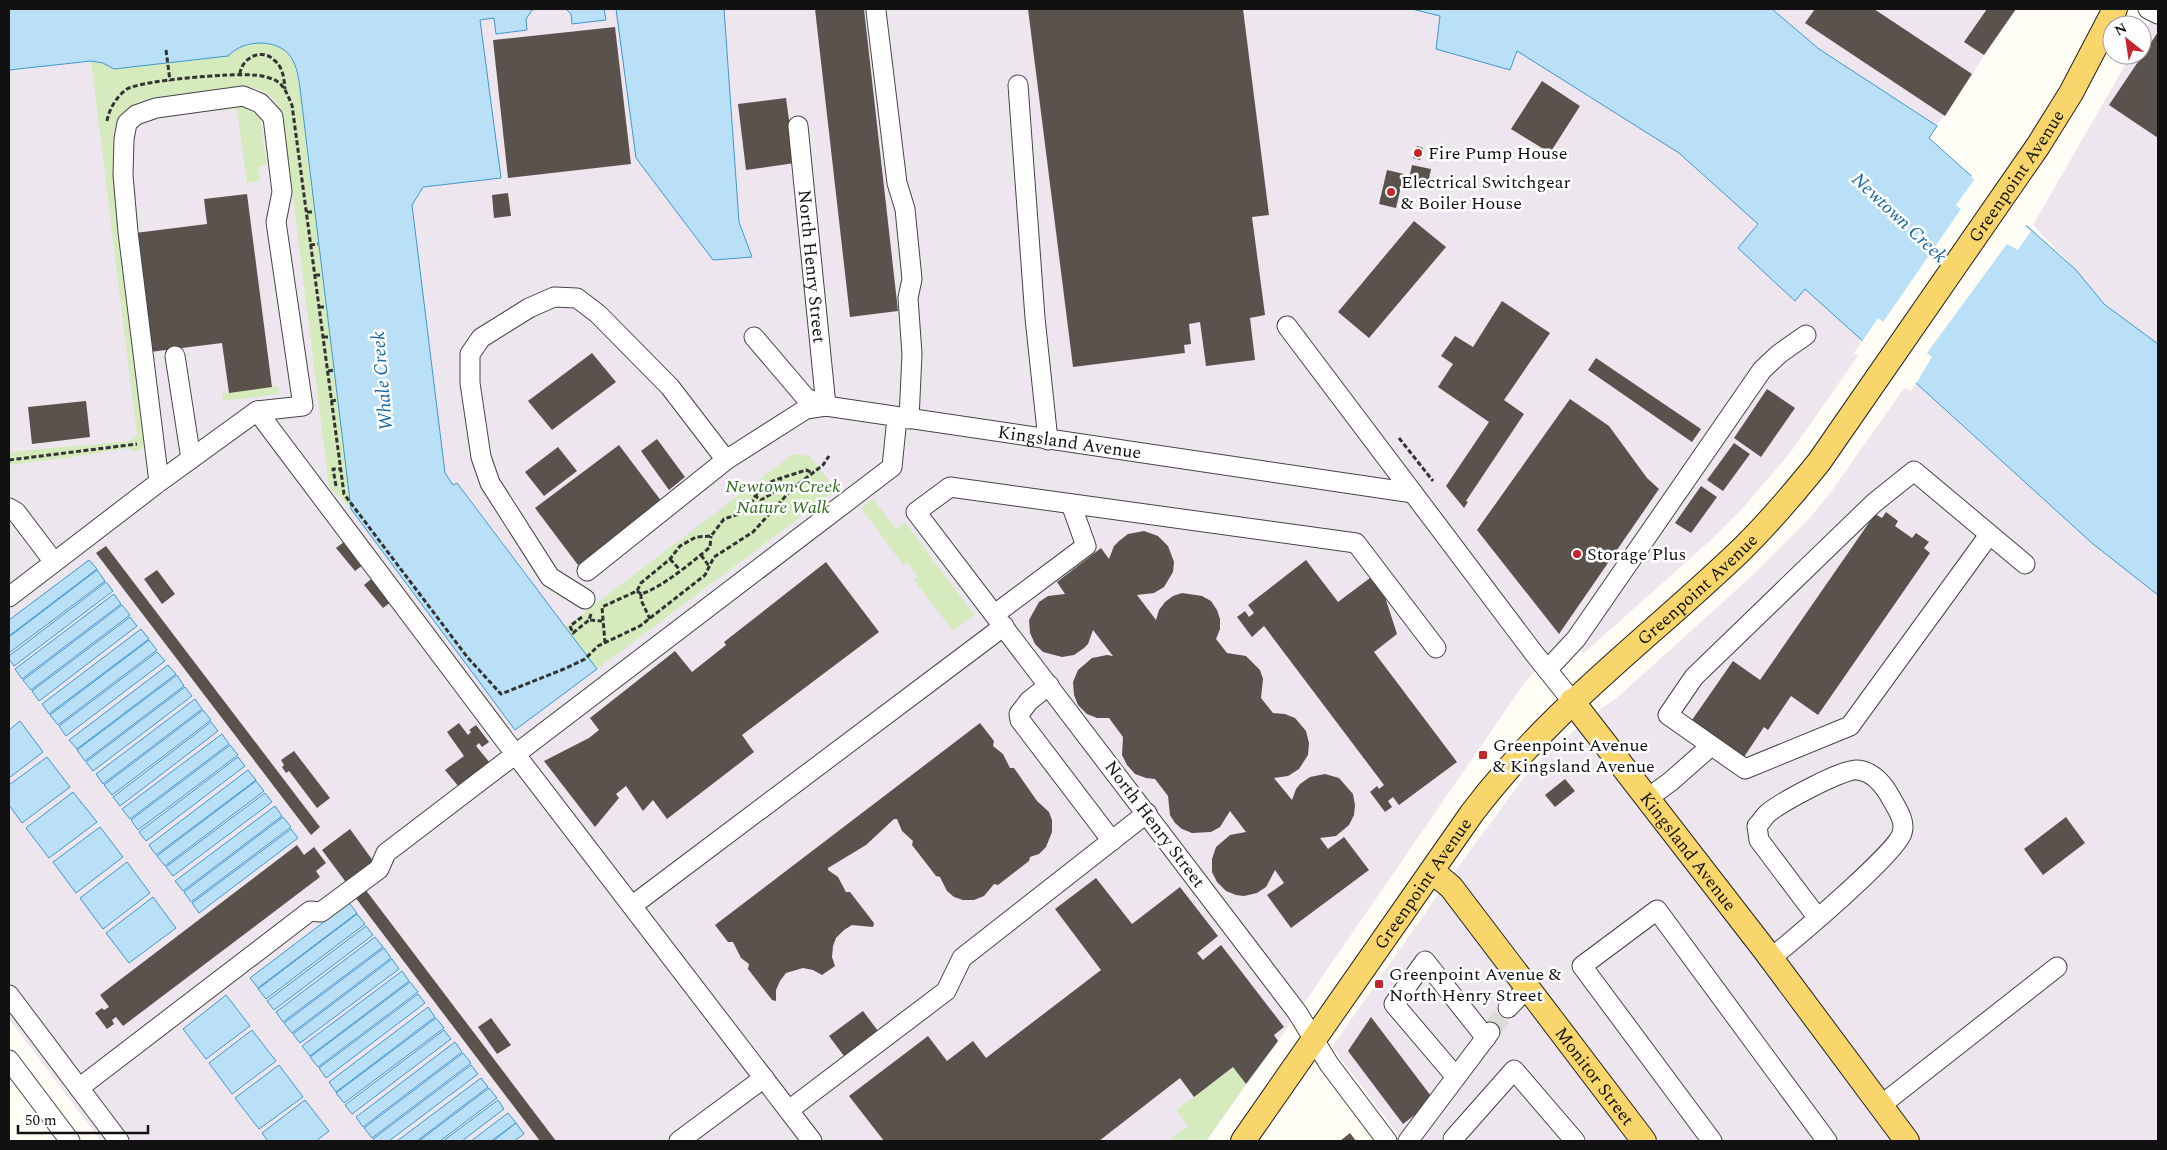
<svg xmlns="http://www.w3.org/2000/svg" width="2167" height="1150" viewBox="0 0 2167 1150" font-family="Spectral,serif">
<rect width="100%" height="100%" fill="#fffdf5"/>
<g fill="#eee6ef">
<polygon points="539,9 566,9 571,14 572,24 605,20 604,9 616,9 636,158 752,256 739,222 724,9 1412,9 1441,16 1436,49 1517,51 1679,153 1759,224 1739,248 1795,301 1805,288 1862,341 1854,353 1858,356 1790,453 1741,510 1712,539 1584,653 1566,639 1525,682 1278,1041 1206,1141 101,1141 9,1019 9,70 91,61 280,46 351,509 597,669 457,483 453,485 445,473 412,205 423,187 501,178 480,19 494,18 496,34 527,30 526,19 532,10"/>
<polygon points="1772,9 2016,9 1937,126 1819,49"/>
<polygon points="2158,9 2158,344 2104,304 2076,270 2033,225 2131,55 2142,55 2142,36"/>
<polygon points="1916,383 2093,544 2158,595 2158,1141 1403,1141 1332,1047 1446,883 1532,767 1590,717 1619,696 1755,573 1808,520 1831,492 1904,388 1911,391"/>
</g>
<g fill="#d5ebbd">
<path d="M255 43C263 43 272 43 279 46 300 53 299 87 302 105L351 509 329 487 283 118C276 97 264 87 241 86L141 101C126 110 119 117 113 133L118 229 144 444 143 448 134 452 128 448 67 458 9 465V452L129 441 137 435 91 61 103 63 115 69 227 56 241 46Z"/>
<polygon points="238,105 260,116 267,165 258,167 260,181 247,183 237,109 220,111 220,108"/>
<polygon points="278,386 279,394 223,401 222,393"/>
<polygon points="793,454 810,456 836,490 597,669 565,627"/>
<polygon points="873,499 896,529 905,522 974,615 953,631 914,580 918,577 908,563 904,566 861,508"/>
<polygon points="1233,1067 1246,1084 1206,1141 1168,1141 1189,1126 1176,1110"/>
</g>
<g fill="#b9e0f7" stroke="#3f96cf">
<path d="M9 9H539L532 10 526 19 527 30 496 34 494 18 480 20 501 178 423 187 412 205 445 473 453 485 457 483 597 669 515 730 351 509 302 105C298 77 300 46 263 43 249 43 238 46 228 56L114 69 103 63 91 61 9 70Z"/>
<polygon points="566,9 604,9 606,20 572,24 571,14"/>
<polygon points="616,9 724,9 739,222 752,257 713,260 636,158"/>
<polygon points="1412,9 1772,9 1819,49 1937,126 1929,138 2076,270 2104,304 2158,344 2158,595 2093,544 1916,383 1866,344 1805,289 1795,301 1738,248 1758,224 1679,153 1517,51 1510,70 1436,49 1440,16"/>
<polygon points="89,560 97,569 9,636 9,620"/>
<polygon points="97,570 105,581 9,653 9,637"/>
<polygon points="106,582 113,591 14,666 9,659 9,656"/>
<polygon points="114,594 121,604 22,679 15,669"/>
<polygon points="122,605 130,615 31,690 23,680"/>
<polygon points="130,617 137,626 39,701 32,691"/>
<polygon points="141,629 149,639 49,714 42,704"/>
<polygon points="149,640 157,650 58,725 50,715"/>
<polygon points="157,652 165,661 66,736 59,726"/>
<polygon points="168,665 176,674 77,749 69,740"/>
<polygon points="177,675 184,686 85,761 77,750"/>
<polygon points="185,687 192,696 93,771 86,762"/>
<polygon points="195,699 202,709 103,784 96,774"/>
<polygon points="203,710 211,720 112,795 104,785"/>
<polygon points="20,721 43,752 9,778 9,730"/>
<polygon points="211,722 218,731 120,806 113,797"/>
<polygon points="222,734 229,744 130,819 122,809"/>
<polygon points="230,745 238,755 138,830 131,820"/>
<polygon points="47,757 70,787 22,823 9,805 9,785"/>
<polygon points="238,757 245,766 146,841 139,832"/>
<polygon points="248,770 256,780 156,855 149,845"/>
<polygon points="256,781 264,791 165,866 157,856"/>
<polygon points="73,792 97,822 49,858 26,828"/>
<polygon points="265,793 272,802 173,876 166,867"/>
<polygon points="275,806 282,816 183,891 175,881"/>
<polygon points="283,817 291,827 191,902 184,892"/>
<polygon points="100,827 123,857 76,893 53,862"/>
<polygon points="291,829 298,838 199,913 192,903"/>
<polygon points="127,862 150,893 103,929 80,898"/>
<polygon points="153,897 176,928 129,963 106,933"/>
<polygon points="349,903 357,913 258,988 250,978"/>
<polygon points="357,914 365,924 266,999 258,989"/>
<polygon points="366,926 373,935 274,1010 267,1001"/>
<polygon points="375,937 383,947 283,1022 276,1012"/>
<polygon points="384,948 391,958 292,1033 284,1023"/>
<polygon points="392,959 399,969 300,1043 293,1034"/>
<polygon points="402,971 409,981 310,1056 302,1046"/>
<polygon points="410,982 418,992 318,1067 310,1057"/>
<polygon points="418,994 425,1003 326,1078 319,1068"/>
<polygon points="226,995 250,1026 206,1059 183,1029"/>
<polygon points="428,1007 435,1017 336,1092 329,1082"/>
<polygon points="436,1018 444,1028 344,1103 336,1093"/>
<polygon points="252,1030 276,1061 232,1094 209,1063"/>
<polygon points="444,1030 451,1039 352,1114 345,1105"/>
<polygon points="455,1042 462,1052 363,1127 356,1117"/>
<polygon points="463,1053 471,1063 372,1138 364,1128"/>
<polygon points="279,1065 303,1097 259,1129 235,1098"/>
<polygon points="471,1065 478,1074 389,1141 374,1141 373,1139"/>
<polygon points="481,1078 488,1087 417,1141 397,1141"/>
<polygon points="489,1088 497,1098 440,1141 419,1141"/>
<polygon points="305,1100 329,1131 316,1141 268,1141 262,1133"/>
<polygon points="498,1100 504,1109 462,1141 443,1141"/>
<polygon points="508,1113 516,1123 491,1141 471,1141"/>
<polygon points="516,1123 524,1134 514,1141 493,1141"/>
</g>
<polygon fill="#fffdf5" points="1973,174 2028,223 2025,227 2031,231 2018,250 2007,244 1927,353 1932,357 1915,385 1861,343 1878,318 1883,322 1961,209 1956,205 1974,180 1971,177"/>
<g fill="#5a524d">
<polygon points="815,9 864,9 898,311 850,317"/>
<polygon points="1028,9 1243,9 1269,215 1252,217 1265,315 1250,318 1255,360 1206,366 1200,322 1189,324 1191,344 1184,345 1185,353 1073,367"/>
<polygon points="1815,9 1874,9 1972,74 1945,116 1805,23"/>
<polygon points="1987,9 2016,9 1984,55 1964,42"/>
<polygon points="615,27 631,164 508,178 493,40"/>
<polygon points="2158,32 2158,138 2109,105"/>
<polygon points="1542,81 1580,106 1550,153 1511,129"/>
<polygon points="786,98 795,163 746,170 738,104"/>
<polygon points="1417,146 1423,148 1420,160 1413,158"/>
<polygon points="1412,165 1431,169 1428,183 1409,179"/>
<polygon points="1387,170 1404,174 1396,208 1379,204"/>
<polygon points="508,193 511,216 494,218 492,195"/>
<polygon points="247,194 272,387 229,393 222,343 150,352 135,233 207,224 204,199"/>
<polygon points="1414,221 1446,247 1369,338 1338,312"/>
<polygon points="1502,301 1550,333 1504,400 1524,414 1466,501 1468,502 1464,508 1446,486 1489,422 1438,387 1453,364 1441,356 1455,336 1473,347"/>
<polygon points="592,353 616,382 552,430 528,401"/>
<polygon points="1596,358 1701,429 1692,442 1588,370"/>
<polygon points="1767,389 1795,408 1761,457 1734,438"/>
<polygon points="1570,399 1609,426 1647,478 1659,489 1559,634 1477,530"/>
<polygon points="86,401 90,437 32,444 28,407"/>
<polygon points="657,439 685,477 669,490 641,451"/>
<polygon points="1734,443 1750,454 1723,491 1707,480"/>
<polygon points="619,445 662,502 578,565 535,508"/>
<polygon points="558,447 577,471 544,496 525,472"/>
<polygon points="1701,486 1717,497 1691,533 1675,523"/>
<polygon points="1886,512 1898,521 1895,526 1912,538 1916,533 1929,542 1924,548 1930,553 1818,715 1791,696 1768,730 1764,727 1744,757 1692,720 1733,661 1760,680 1875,514 1882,518"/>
<polygon points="1144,531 1158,536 1168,546 1174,562 1173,572 1164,587 1154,593 1137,595 1156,620 1159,610 1165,602 1173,596 1182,593 1202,596 1211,601 1217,610 1220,619 1220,629 1216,639 1227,653 1246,656 1260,670 1263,679 1261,698 1273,713 1285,714 1295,718 1306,731 1309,743 1308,755 1299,769 1288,776 1274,778 1292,800 1296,789 1300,784 1310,777 1325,774 1339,778 1353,794 1355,805 1354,815 1349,825 1336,836 1320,838 1328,849 1344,837 1369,870 1291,928 1267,895 1284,883 1275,870 1266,887 1257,893 1244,896 1236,895 1226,891 1217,882 1212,872 1212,859 1216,847 1230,835 1246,832 1230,811 1220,827 1211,832 1192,833 1182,829 1175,823 1170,815 1168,796 1155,779 1146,778 1135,774 1127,765 1122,755 1123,737 1109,718 1097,718 1087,714 1078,705 1074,695 1073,682 1078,670 1092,658 1107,655 1113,656 1093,630 1088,644 1084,648 1074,655 1062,657 1043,652 1035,644 1030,633 1029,620 1039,602 1048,596 1065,594 1057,582 1101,548 1109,559 1114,546 1119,541 1128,534"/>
<polygon points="353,535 372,558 355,571 336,548"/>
<polygon points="106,546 320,827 311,835 96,553"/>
<polygon points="1306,560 1338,602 1370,578 1385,597 1397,634 1374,652 1457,762 1399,805 1393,797 1388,801 1392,807 1385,812 1370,792 1377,786 1379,789 1384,785 1264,626 1252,637 1237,617 1245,611 1249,617 1254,613 1248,605"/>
<polygon points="826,562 879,632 742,735 754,752 667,819 653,800 643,811 626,786 616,794 619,798 595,827 544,761 589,738 599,730 590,718 675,651 692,672 726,645 724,642"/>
<polygon points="157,570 175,594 162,604 144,579"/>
<polygon points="381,571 400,595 383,608 364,585"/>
<polygon points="459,723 468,735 471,732 469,730 476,725 489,742 482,747 479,743 476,746 490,763 459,787 445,770 464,756 447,732"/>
<polygon points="980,723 994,741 993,746 1003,754 1010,768 1014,768 1037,801 1049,812 1052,820 1052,832 1046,847 1039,854 1030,857 1029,861 998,885 994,884 984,896 974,900 963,900 954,897 947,891 940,877 936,876 912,845 913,841 902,831 897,819 894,819 866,845 828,868 828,870 838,877 846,892 850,892 874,923 873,927 852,925 844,930 836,938 833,946 832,957 835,966 822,975 813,970 803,968 786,973 780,981 776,990 776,1001 772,1000 748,969 749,964 741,958 733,942 728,942 715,925"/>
<polygon points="294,751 330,798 317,808 289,771 286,773 282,767 284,765 281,760"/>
<polygon points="1565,779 1575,791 1555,807 1545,795"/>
<polygon points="2066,817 2085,843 2043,875 2024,849"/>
<polygon points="350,829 376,865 348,885 322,850"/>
<polygon points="297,845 304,855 314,847 326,863 316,871 320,877 123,1026 116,1017 112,1020 114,1024 107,1029 95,1013 102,1008 104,1010 109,1007 100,995"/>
<polygon points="1096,878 1132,924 1180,887 1218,936 1197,953 1203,960 1221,945 1284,1027 1274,1035 1278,1041 1246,1084 1233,1067 1194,1097 1180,1078 1099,1141 884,1141 849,1096 928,1036 947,1061 973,1041 986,1058 1101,970 1055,909"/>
<polygon points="365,889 556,1141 540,1141 355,897"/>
<polygon points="863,1011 878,1031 844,1056 829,1036"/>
<polygon points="1371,1017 1434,1100 1403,1124 1348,1051"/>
<polygon points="491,1018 511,1045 497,1054 478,1027"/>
<polygon points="1350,1133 1356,1141 1340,1141"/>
</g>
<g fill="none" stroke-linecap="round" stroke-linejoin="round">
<polyline stroke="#dbdad3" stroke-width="19" stroke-dasharray="19 9" stroke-linecap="butt" points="1490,1032 1508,1008"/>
<g stroke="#444" stroke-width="21">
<g id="minor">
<polyline points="2148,9 2158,14"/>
<polyline points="876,11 897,183 905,209 912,279 908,298 912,354 909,419"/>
<polyline points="1018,85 1035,318 1048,440"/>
<path id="s1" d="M798 126 826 406"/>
<polyline points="1287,326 1533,652 1572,701"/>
<path id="s2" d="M754 337 806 398 826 406 1413 493"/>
<polyline points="175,356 191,459"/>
<polyline points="257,411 516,755 812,1141"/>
<polyline points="9,508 16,512 54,562"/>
<polyline points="1989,535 1850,726 1745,769 1668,715 1694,677 1874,503 1914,471 2025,564"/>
<polyline points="587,571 726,460"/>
<polyline points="9,597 159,482 257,411 303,406 276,222 282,192 273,117 260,103 243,96 156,108 136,115 127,123 124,139 123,175 128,232 159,482"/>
<polyline points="585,599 550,577 490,483 481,457 470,383 470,354 481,338 529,308 554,297 577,298 598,314 670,387 726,460 806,409 826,406"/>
<polyline points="995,614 1086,546 1071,504"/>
<polyline points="1547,670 1576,639 1762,370 1779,354 1806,335"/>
<polyline points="1049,685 1029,701 1019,714 1020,720 1112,841"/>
<polyline points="1648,798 1670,782 1711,746"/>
<polyline points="633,905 1004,626"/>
<path d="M1771 958C1792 941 1897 853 1902 833 1906 821 1897 809 1891 798 1884 785 1874 772 1858 770 1845 767 1778 804 1767 814 1764 817 1761 822 1757 826L1759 840 1817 917"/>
<polyline points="9,995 119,1141"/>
<polyline points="1508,1008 1527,988"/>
<polyline points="9,1060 70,1141"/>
<polyline points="1456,1077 1394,1004 1425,961 1486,1038"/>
<polyline points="79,1088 310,911 321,912 379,869 386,853 892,467 897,418"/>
<polyline points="1880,1106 2057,967"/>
<polyline points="789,1110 946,991 962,958 1147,813"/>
<polyline points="679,1141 764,1078"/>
<polyline points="1387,1141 1329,1064 1297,1012 916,512 950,487 1356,543 1436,648"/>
<polyline points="1408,1141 1490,1032"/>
<polyline points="1455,1141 1453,1139 1514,1070 1575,1141"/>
<polyline points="1712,1141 1582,966 1657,910 1827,1141"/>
</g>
</g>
<g stroke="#222" stroke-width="26">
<g id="major">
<path id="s3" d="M1572 701 1764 949 1907 1141"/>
<path id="s4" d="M1433 872 1451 887 1644 1141"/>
<path id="s5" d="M1243 1141 1472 813C1549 711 1648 639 1739 552 1768 524 1794 493 1819 462L2038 146 2071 93 2115 9"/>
</g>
</g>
<g stroke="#333" stroke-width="3" stroke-dasharray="5 2.5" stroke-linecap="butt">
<polyline points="166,50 170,81"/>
<path d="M240 74C241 59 261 47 274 60 283 67 284 78 285 89"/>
<path d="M107 121C109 109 117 96 127 89 143 80 233 73 253 75 260 75 273 78 278 82 286 88 288 97 292 105L344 494 468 658 501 694 564 669 585 659 598 646 640 626 705 575 714 557 753 532 793 488 823 465 829 456"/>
<polyline points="307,212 314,212"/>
<polyline points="310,245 318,244"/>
<polyline points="315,275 322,275"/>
<polyline points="319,307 326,307"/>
<polyline points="323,337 330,337"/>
<polyline points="328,371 334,370"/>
<polyline points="331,401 337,400"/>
<polyline points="1399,438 1433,481"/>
<polyline points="9,460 137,444"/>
<polyline points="336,486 333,469 341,469"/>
<polyline points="754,495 761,500 776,491 781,479"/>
<polyline points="761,500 771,513"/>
<polyline points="701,555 709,566"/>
<polyline points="670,559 680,570"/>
<path d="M637 591 641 594C661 588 694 561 710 547L711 536"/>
<polyline points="641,594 641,600 650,619"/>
<polyline points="591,614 589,620 602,621"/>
<polyline points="582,617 570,626 573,633 589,620"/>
<path d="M605 643 602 607 637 591 641 583 670 559 680 546 696 537 711 536 724 519 748 511C761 478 776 481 806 470L813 473"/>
</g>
<use href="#minor" stroke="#fff" stroke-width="19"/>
<use href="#major" stroke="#f9d66b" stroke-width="24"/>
</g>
<g fill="#c4262e" stroke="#fff" stroke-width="2">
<circle cx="1418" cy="153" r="5"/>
<circle cx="1391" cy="192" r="5"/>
<circle cx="1577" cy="554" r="5"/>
<rect x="1478" y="750" width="10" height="10" rx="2.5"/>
<rect x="1374" y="979" width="10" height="10" rx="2.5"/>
</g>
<g text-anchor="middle" stroke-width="5" stroke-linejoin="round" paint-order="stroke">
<g font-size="18" fill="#111" stroke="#fff" text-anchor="start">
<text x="1428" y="159">Fire Pump House</text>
<text x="1401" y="188">Electrical Switchgear<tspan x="1401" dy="21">&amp; Boiler House</tspan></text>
<text x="1587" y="560">Storage Plus</text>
<text x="1493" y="751">Greenpoint Avenue<tspan x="1493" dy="21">&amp; Kingsland Avenue</tspan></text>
<text x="1389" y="980">Greenpoint Avenue &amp;<tspan x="1389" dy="21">North Henry Street</tspan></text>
</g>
<g font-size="18" fill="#111" stroke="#fff">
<text dy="6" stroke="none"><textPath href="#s5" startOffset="1242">Greenpoint Avenue</textPath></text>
<text dy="6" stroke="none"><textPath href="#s1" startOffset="141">North Henry Street</textPath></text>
<text dy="6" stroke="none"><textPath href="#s2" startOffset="348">Kingsland Avenue</textPath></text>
<text dy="6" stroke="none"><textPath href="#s5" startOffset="718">Greenpoint Avenue</textPath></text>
<text transform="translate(1155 824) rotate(53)" y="6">North Henry Street</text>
<text dy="6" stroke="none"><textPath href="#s3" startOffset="190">Kingsland Avenue</textPath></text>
<text dy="6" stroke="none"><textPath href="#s5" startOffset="314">Greenpoint Avenue</textPath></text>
<text dy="6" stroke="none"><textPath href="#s4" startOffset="261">Monitor Street</textPath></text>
</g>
<g font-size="18" font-style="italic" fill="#2f6b1f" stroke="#fff">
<text x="783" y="492">Newtown Creek<tspan x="783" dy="21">Nature Walk</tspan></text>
</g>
<g font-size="19" font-style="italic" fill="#1768a6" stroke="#fff">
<text transform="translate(1900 217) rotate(43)" y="7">Newtown Creek</text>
<text transform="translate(381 381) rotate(-95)" y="7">Whale Creek</text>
</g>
</g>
<rect width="2167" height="1150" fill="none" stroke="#111111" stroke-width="20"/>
<g transform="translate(2127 40) rotate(330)"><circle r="24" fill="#ffffff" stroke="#a0a0a0"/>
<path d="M0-4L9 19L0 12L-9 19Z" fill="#c4262e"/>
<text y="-8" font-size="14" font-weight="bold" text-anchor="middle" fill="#111111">N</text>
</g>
<path d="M18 1125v8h130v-8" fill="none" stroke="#111111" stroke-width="2.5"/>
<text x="25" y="1125" font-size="15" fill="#111111" stroke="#ffffff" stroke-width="4" paint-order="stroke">50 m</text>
</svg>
